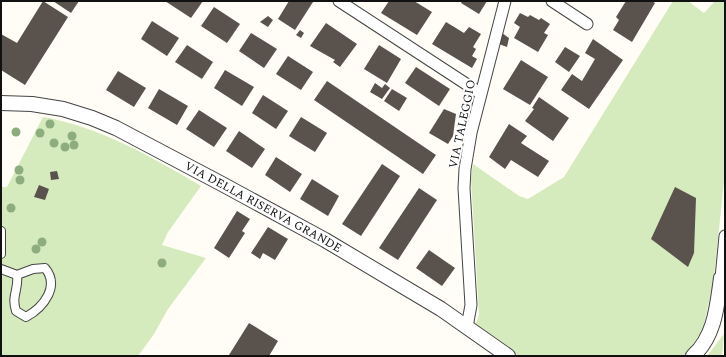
<svg xmlns="http://www.w3.org/2000/svg" width="726" height="357" viewBox="0 0 726 357" font-family="Spectral,serif">
<rect width="100%" height="100%" fill="#fffdf5"/>
<g fill="#d5ebbd">
<polygon points="673,1 688,1 704,13 715,1 725,1 725,172 714,277 703,330 684,356 517,356 475,326 479,315 471,179 473,164 519,196 528,199 564,177"/>
<path d="M43 117C100 127 152 157 201 186L168 232 162 245 206 258 168 309 154 334 138 356H1V187H7Z"/>
<polygon points="724,334 722,356 707,356"/>
</g>
<g fill="#5a524d">
<polygon points="43,1 68,17 25,85 1,70 1,34 17,43"/>
<polygon points="53,1 79,1 71,13"/>
<polygon points="165,1 203,1 191,18"/>
<polygon points="289,1 313,2 295,30 278,19"/>
<polygon points="389,1 414,1 432,12 417,35 381,13"/>
<polygon points="462,1 487,1 479,14 461,3"/>
<polygon points="626,1 652,1 655,3 632,42 613,30 619,20 616,17"/>
<polygon points="214,7 240,24 227,43 201,26"/>
<polygon points="520,13 528,17 530,15 539,20 541,18 550,24 544,33 548,35 538,52 514,38 520,27 514,23"/>
<polygon points="268,16 273,20 268,27 260,22"/>
<polygon points="152,21 179,38 167,56 141,39"/>
<polygon points="446,22 464,33 469,27 481,34 473,47 476,49 472,56 477,59 472,68 432,44"/>
<polygon points="326,23 357,44 340,67 333,62 335,60 310,46"/>
<polygon points="300,30 304,33 301,38 296,35"/>
<polygon points="251,33 277,49 264,68 239,51"/>
<polygon points="502,33 509,38 507,47 499,44"/>
<polygon points="593,39 623,60 589,109 561,90 572,74 582,81 595,59 585,53"/>
<polygon points="187,45 213,62 202,79 175,62"/>
<polygon points="379,45 401,59 387,83 364,69"/>
<polygon points="565,47 580,56 569,72 555,62"/>
<polygon points="288,56 313,72 301,90 276,74"/>
<polygon points="521,60 548,77 530,105 503,89"/>
<polygon points="416,67 450,89 439,106 405,83"/>
<polygon points="225,70 254,87 242,106 214,88"/>
<polygon points="118,71 146,88 134,107 106,90"/>
<polygon points="327,81 436,155 423,174 314,100"/>
<polygon points="375,83 382,88 385,84 390,88 382,99 370,92"/>
<polygon points="159,89 188,106 177,125 148,108"/>
<polygon points="392,89 407,98 399,111 384,101"/>
<polygon points="263,95 288,111 276,129 252,113"/>
<polygon points="539,97 569,118 553,141 525,121 534,109 532,108"/>
<polygon points="444,109 456,114 453,136 448,144 429,133"/>
<polygon points="199,110 227,128 214,147 186,129"/>
<polygon points="301,117 327,133 315,152 289,136"/>
<polygon points="509,124 527,136 521,143 549,161 538,177 511,160 505,169 489,157"/>
<polygon points="239,131 265,149 252,168 226,151"/>
<polygon points="276,157 302,174 290,192 265,175"/>
<polygon points="382,164 400,176 361,236 342,224"/>
<polygon points="57,171 59,179 51,180 50,172"/>
<polygon points="312,179 339,196 328,216 300,199"/>
<polygon points="39,185 49,189 45,200 34,197"/>
<polygon points="675,187 696,198 694,253 688,267 651,239"/>
<polygon points="419,188 437,200 398,260 379,248"/>
<polygon points="237,211 250,219 242,231 245,233 229,258 214,248"/>
<polygon points="268,227 288,239 275,260 263,253 260,259 251,253"/>
<polygon points="429,250 455,268 442,286 416,268"/>
<polygon points="249,323 278,341 269,356 229,355"/>
</g>
<g fill="none" stroke-linecap="round" stroke-linejoin="round">
<g stroke="#444" stroke-width="10">
<g id="pedestrian">
<polyline points="1,231 1,254"/>
<path d="M1 269 17 275 33 269 45 268C60 286 44 307 26 317L16 311C11 295 19 290 17 275"/>
</g>
</g>
<g stroke="#444" stroke-width="13">
<g id="minor">
<polyline points="339,1 480,93"/>
<polyline points="552,1 587,24"/>
<polyline points="721,278 725,236"/>
<polyline points="467,327 471,305 464,188 465,169 471,133 505,1"/>
</g>
</g>
<g stroke="#444" stroke-width="16">
<g id="tertiary">
<path id="s1" d="M1 103 32 104 63 109 92 118 116 128 222 184 325 240 441 309 508 356"/>
<path d="M693 356C715 336 717 306 721 278L725 279"/>
</g>
</g>
<use href="#pedestrian" stroke="#fff" stroke-width="8"/>
<use href="#minor" stroke="#fff" stroke-width="11"/>
<use href="#tertiary" stroke="#fff" stroke-width="14"/>
</g>
<g fill="#8dad7f">
<circle cx="50" cy="124" r="4.5"/>
<circle cx="16" cy="132" r="4.5"/>
<circle cx="40" cy="133" r="4.5"/>
<circle cx="72" cy="136" r="4.5"/>
<circle cx="54" cy="143" r="4.5"/>
<circle cx="74" cy="145" r="4.5"/>
<circle cx="65" cy="147" r="4.5"/>
<circle cx="19" cy="170" r="4.5"/>
<circle cx="20" cy="180" r="4.5"/>
<circle cx="11" cy="208" r="4.5"/>
<circle cx="42" cy="242" r="4.5"/>
<circle cx="36" cy="249" r="4.5"/>
<circle cx="162" cy="263" r="4.5"/>
</g>
<g text-anchor="middle" stroke-width="4" stroke-linejoin="round" paint-order="stroke">
<g font-size="12" fill="#111" stroke="#fff">
<text transform="translate(462 124) rotate(-78)" y="4">VIA TALEGGIO</text>
<text dy="4" stroke="none"><textPath href="#s1" startOffset="286">VIA DELLA RISERVA GRANDE</textPath></text>
</g>
</g>
<rect width="726" height="357" fill="none" stroke="#111111" stroke-width="4"/>
</svg>
